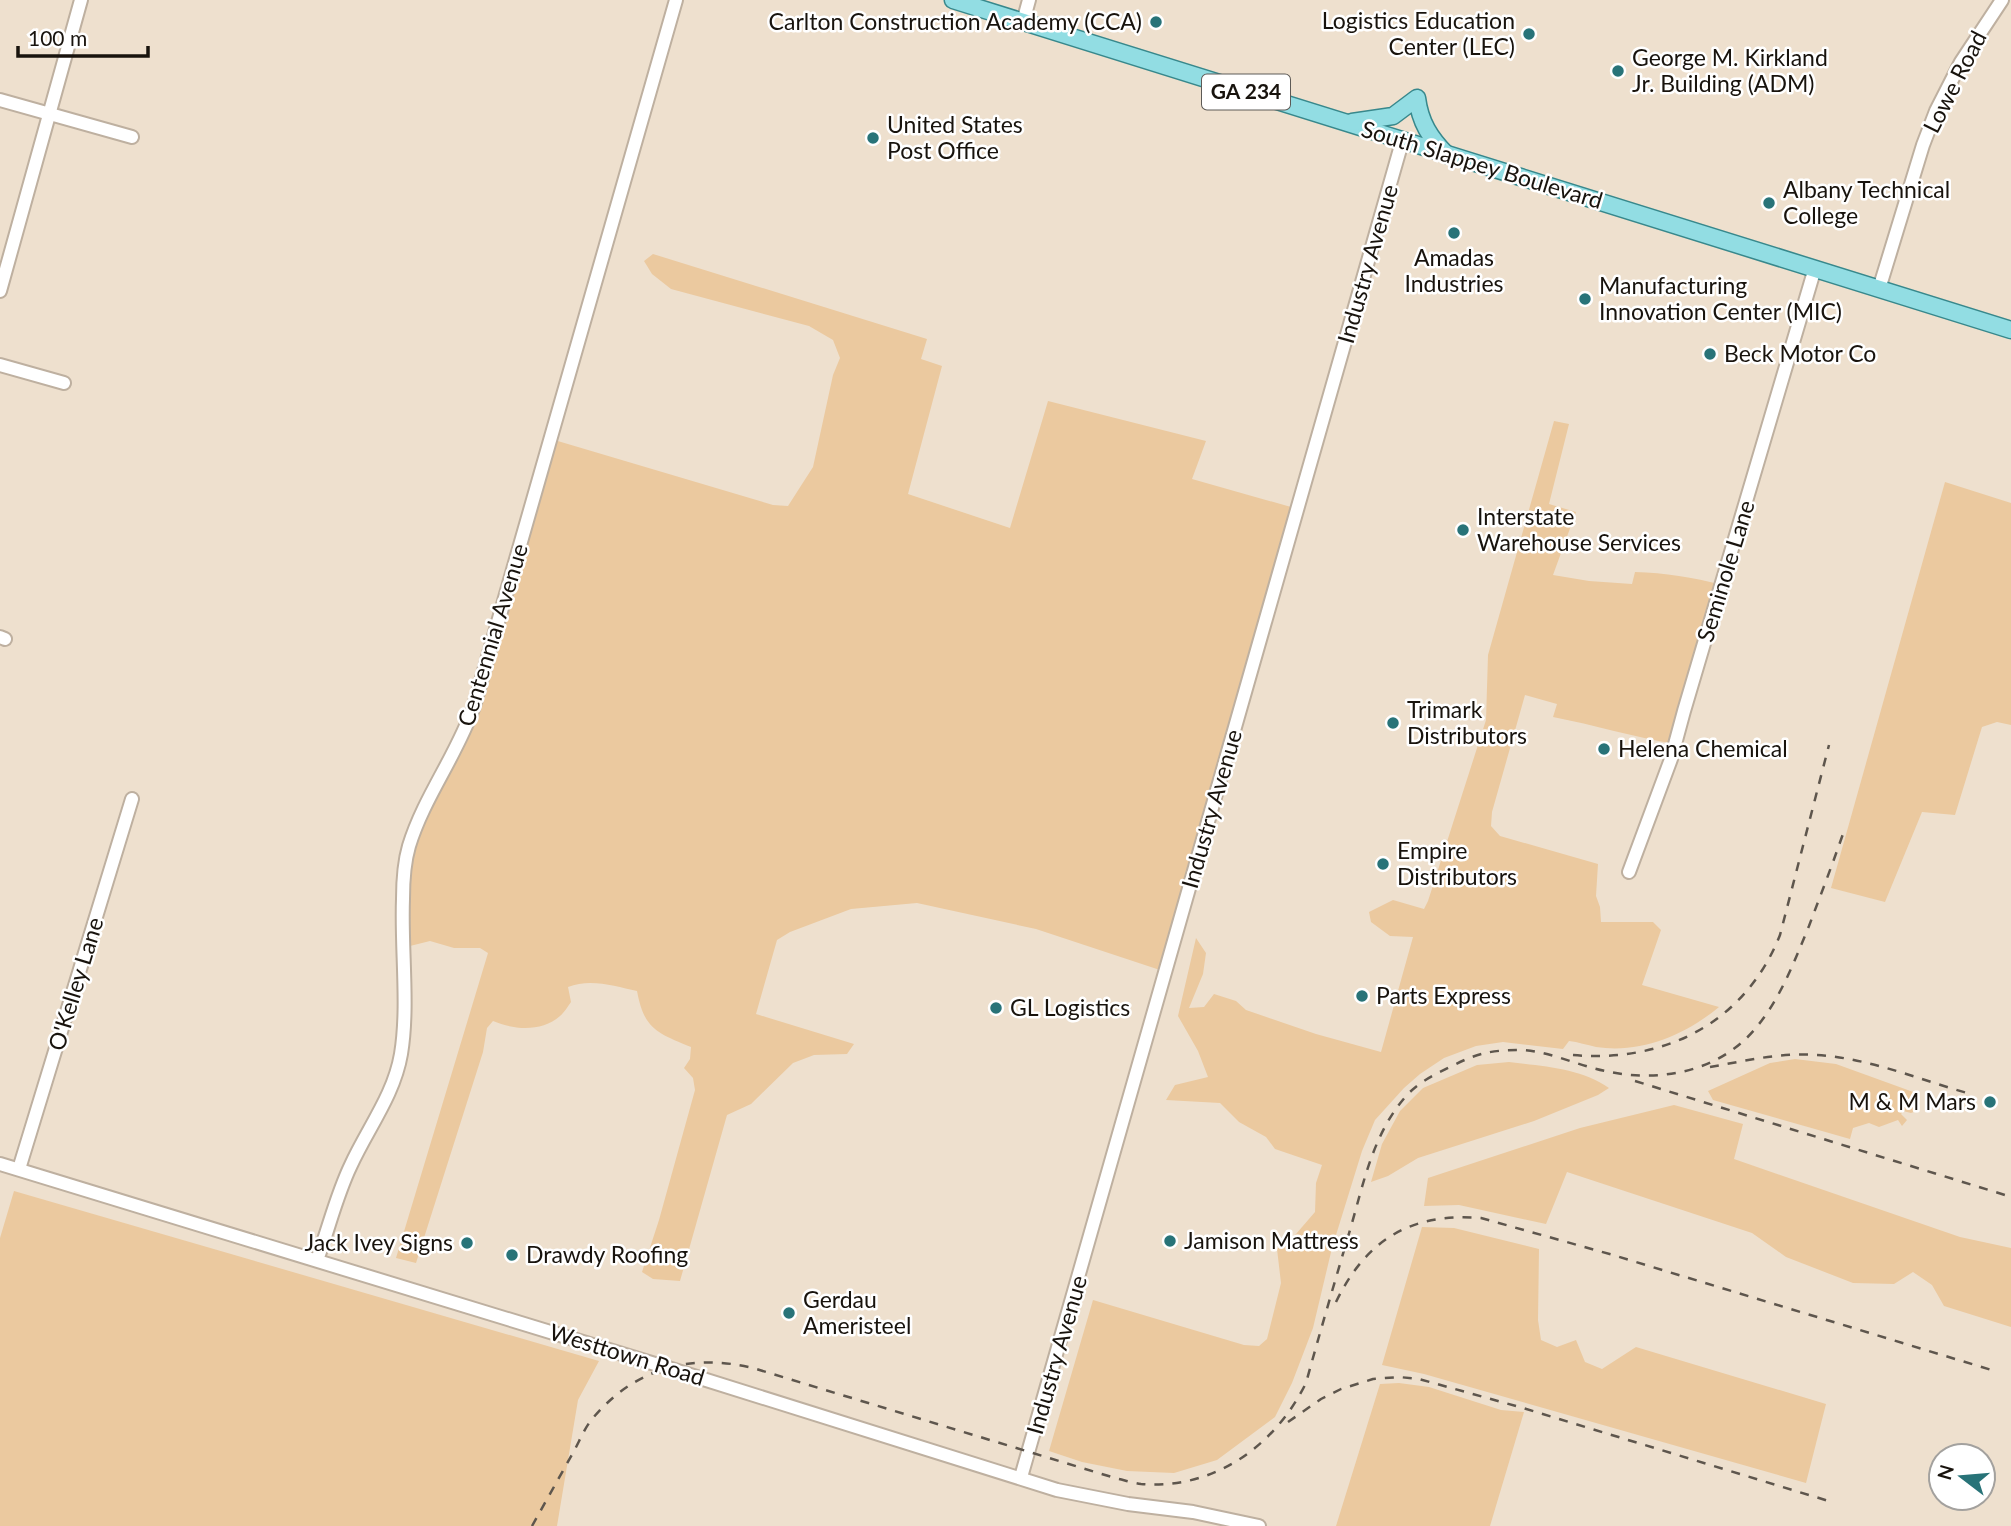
<svg xmlns="http://www.w3.org/2000/svg" width="2011" height="1526" viewBox="0 0 2011 1526" font-family="Lato,sans-serif">
<rect width="100%" height="100%" fill="#eee0ce"/>
<g fill="#ebc99f">
<path d="M653 254 927 339 921 359 942 366 908 494 1010 528 1048 401 1206 441 1192 479 1298 509 1166 972 1036 929 917 903 851 909 790 932 777 940 756 1014 854 1044 847 1054 814 1055 793 1063 751 1104 727 1115 680 1281 653 1279 642 1272 659 1220 695 1090 693 1078 684 1068 690 1059 691 1047C657 1033 644 1029 637 991 615 986 590 978 568 987L571 1002C568 1006 564 1013 560 1016 542 1032 514 1030 493 1021L487 1028 483 1052 416 1263 396 1258 488 953 480 948H454L430 941 402 948 405 866 454 754 551 439 773 505 788 506 813 467 833 375 840 358 833 340 809 326 671 289 652 274 644 261Z"/>
<path d="M1554 421 1569 424 1549 504 1576 512 1553 575 1589 581 1632 584 1635 572C1665 573 1693 577 1722 585L1675 744C1634 737 1594 725 1553 717L1557 704 1525 695 1492 812 1491 826 1500 836 1598 864 1596 896 1600 907 1601 922H1653L1661 930 1642 985 1719 1007C1685 1035 1641 1054 1596 1047 1587 1045 1578 1042 1569 1041L1563 1049 1503 1042 1476 1046 1444 1058 1420 1074 1404 1088 1375 1120 1362 1151 1332 1248 1313 1328 1292 1383 1275 1417 1217 1460 1174 1473 1127 1471 1082 1462 1049 1451 1093 1300 1244 1345 1259 1346 1267 1339 1281 1283 1277 1249 1296 1234 1315 1212 1316 1183 1322 1165 1275 1149 1266 1137 1239 1122 1220 1103 1166 1100 1175 1085 1208 1077 1198 1051 1178 1016 1196 938 1206 953 1203 974 1189 1008 1204 1007 1214 994 1236 1001 1246 1010 1316 1034 1381 1052 1413 937 1390 936 1371 922 1369 912 1393 900 1424 909 1428 901 1486 720 1488 655Z"/>
<polygon points="1945,482 2011,503 2011,725 1997,722 1982,727 1955,815 1922,812 1885,902 1831,888"/>
<polygon points="1795,1059 1836,1064 1916,1093 1920,1104 1916,1111 1911,1113 1903,1111 1901,1114 1907,1120 1902,1126 1898,1120 1879,1127 1869,1123 1853,1128 1850,1139 1713,1100 1708,1091 1770,1063"/>
<path d="M1509 1062C1543 1066 1581 1068 1609 1088L1598 1095 1534 1121 1418 1158 1388 1176 1371 1182 1382 1144 1400 1111 1423 1088 1477 1065Z"/>
<polygon points="1674,1105 1743,1124 1734,1159 1960,1237 2011,1248 2011,1327 1944,1306 1932,1285 1913,1272 1894,1284 1853,1283 1786,1257 1752,1233 1567,1172 1546,1224 1459,1205 1424,1206 1428,1178 1580,1128"/>
<polygon points="14,1191 599,1361 578,1400 557,1526 0,1526 0,1238"/>
<polygon points="1422,1227 1454,1228 1539,1249 1538,1320 1541,1340 1557,1347 1576,1340 1585,1362 1602,1369 1636,1347 1826,1404 1806,1483 1424,1374 1382,1365"/>
<polygon points="1399,1383 1429,1387 1501,1410 1524,1412 1490,1526 1336,1526 1380,1384"/>
</g>
<g fill="none" stroke-linecap="round" stroke-linejoin="round">
<g stroke="#beb0a0" stroke-width="16">
<g id="minor">
<polyline points="1023,22 1029,0"/>
<polyline points="0,100 132,137"/>
<polyline points="1879,289 1923,145 1936,111 1961,62 2002,0"/>
<polyline points="0,291 81,0"/>
<polyline points="0,365 64,383"/>
<polyline points="0,637 5,639"/>
<polyline points="1629,872 1671,759 1684,711 1815,268"/>
<polyline points="0,1164 668,1368 1057,1490 1128,1504 1193,1512 1259,1526"/>
<polyline points="19,1169 132,799"/>
<path d="M317 1260C329 1228 336 1196 351 1165 368 1128 394 1095 401 1054 409 1006 401 948 403 899 403 882 404 863 409 846 424 797 457 755 474 706L676 0"/>
<polyline points="1021,1477 1402,142"/>
</g>
</g>
<g stroke="#38888c" stroke-width="19">
<g id="major">
<polyline points="953,0 2011,330"/>
<path d="M1352 122 1393 116 1417 98C1420 122 1430 138 1447 155"/>
</g>
</g>
<use href="#minor" stroke="#fff" stroke-width="12"/>
<use href="#major" stroke="#92dde3" stroke-width="16"/>
<g stroke="#5e564d" stroke-width="2.5" stroke-dasharray="9 9" stroke-linecap="butt">
<path d="M1573 1055C1665 1063 1745 1023 1780 935L1829 745"/>
<path d="M1710 1067C1745 1061 1781 1052 1817 1055 1868 1058 1918 1079 1967 1093"/>
<polyline points="1635,1081 2005,1195"/>
<path d="M1336 1302C1366 1240 1411 1212 1481 1218L1613 1255 1998 1372"/>
<polyline points="1288,1422 1321,1399 1341,1389 1373,1379 1399,1377 1419,1379 1523,1408 1832,1502"/>
<path d="M532 1526C546 1501 560 1476 574 1451 580 1440 585 1427 593 1418 635 1368 691 1353 753 1368L1115 1478C1124 1480 1133 1483 1141 1484 1214 1490 1275 1446 1306 1383 1320 1332 1335 1281 1350 1230 1364 1182 1373 1133 1407 1095 1420 1081 1436 1074 1452 1066 1475 1054 1491 1050 1518 1050 1547 1050 1576 1065 1605 1071 1659 1083 1719 1072 1755 1029 1781 998 1794 962 1809 926 1821 894 1833 863 1844 831"/>
</g>
</g>
<g fill="#287378" stroke="#fff" stroke-width="2.5">
<circle cx="1156" cy="22" r="7"/>
<circle cx="1529" cy="34" r="7"/>
<circle cx="1618" cy="71" r="7"/>
<circle cx="873" cy="138" r="7"/>
<circle cx="1769" cy="203" r="7"/>
<circle cx="1454" cy="233" r="7"/>
<circle cx="1585" cy="299" r="7"/>
<circle cx="1710" cy="354" r="7"/>
<circle cx="1463" cy="530" r="7"/>
<circle cx="1393" cy="723" r="7"/>
<circle cx="1604" cy="749" r="7"/>
<circle cx="1383" cy="864" r="7"/>
<circle cx="1362" cy="996" r="7"/>
<circle cx="996" cy="1008" r="7"/>
<circle cx="1990" cy="1102" r="7"/>
<circle cx="1170" cy="1241" r="7"/>
<circle cx="467" cy="1243" r="7"/>
<circle cx="512" cy="1255" r="7"/>
<circle cx="789" cy="1313" r="7"/>
</g>
<g text-anchor="middle" stroke-width="5" stroke-linejoin="round" paint-order="stroke">
<rect fill="#fff" stroke="#5d5a56" stroke-width="2" x="1202" y="74.5" width="88" height="35" rx="5"/>
<g font-size="21" font-weight="bold" fill="#18130d">
<text x="1246" y="99">GA 234</text>
</g>
<g font-size="23" fill="#18130d" stroke="#fff" text-anchor="start">
<text x="1515" y="29" text-anchor="end">Logistics Education<tspan x="1515" dy="26">Center (LEC)</tspan></text>
<text x="1142" y="30" text-anchor="end">Carlton Construction Academy (CCA)</text>
<text x="1632" y="66">George M. Kirkland<tspan x="1632" dy="26">Jr. Building (ADM)</tspan></text>
<text x="887" y="133">United States<tspan x="887" dy="26">Post Office</tspan></text>
<text x="1783" y="198">Albany Technical<tspan x="1783" dy="26">College</tspan></text>
<text x="1454" y="266" text-anchor="middle">Amadas<tspan x="1454" dy="26">Industries</tspan></text>
<text x="1599" y="294">Manufacturing<tspan x="1599" dy="26">Innovation Center (MIC)</tspan></text>
<text x="1724" y="362">Beck Motor Co</text>
<text x="1477" y="525">Interstate<tspan x="1477" dy="26">Warehouse Services</tspan></text>
<text x="1407" y="718">Trimark<tspan x="1407" dy="26">Distributors</tspan></text>
<text x="1618" y="757">Helena Chemical</text>
<text x="1397" y="859">Empire<tspan x="1397" dy="26">Distributors</tspan></text>
<text x="1376" y="1004">Parts Express</text>
<text x="1010" y="1016">GL Logistics</text>
<text x="1976" y="1110" text-anchor="end">M &amp; M Mars</text>
<text x="1184" y="1249">Jamison Mattress</text>
<text x="453" y="1251" text-anchor="end">Jack Ivey Signs</text>
<text x="526" y="1263">Drawdy Roofing</text>
<text x="803" y="1308">Gerdau<tspan x="803" dy="26">Ameristeel</tspan></text>
</g>
<g font-size="23" fill="#18130d" stroke="#fff">
<text transform="translate(1955 82) rotate(-63)" y="8">Lowe Road</text>
<text transform="translate(1482 165) rotate(17)" y="8">South Slappey Boulevard</text>
<text transform="translate(1368 264) rotate(-74)" y="8">Industry Avenue</text>
<text transform="translate(1726 571) rotate(-73)" y="8">Seminole Lane</text>
<text transform="translate(493 635) rotate(-73)" y="8">Centennial Avenue</text>
<text transform="translate(1212 809) rotate(-74)" y="8">Industry Avenue</text>
<text transform="translate(76 984) rotate(-73)" y="8">O'Kelley Lane</text>
<text transform="translate(627 1355) rotate(17)" y="8">Westtown Road</text>
<text transform="translate(1057 1355) rotate(-74)" y="8">Industry Avenue</text>
</g>
</g>
<g transform="translate(1962 1477) rotate(286)"><circle r="33" fill="#ffffff" stroke="#a3a19e" stroke-width="2"/>
<path d="M0-5L12 26L0 18L-12 26Z" fill="#287378"/>
<text y="-10" font-size="19" font-weight="bold" text-anchor="middle" fill="#18130d">N</text>
</g>
<path d="M18 46v10h130v-10" fill="none" stroke="#18130d" stroke-width="3.5"/>
<text x="28" y="46" font-size="21" fill="#18130d" stroke="#ffffff" stroke-width="5" paint-order="stroke">100 m</text>
</svg>
